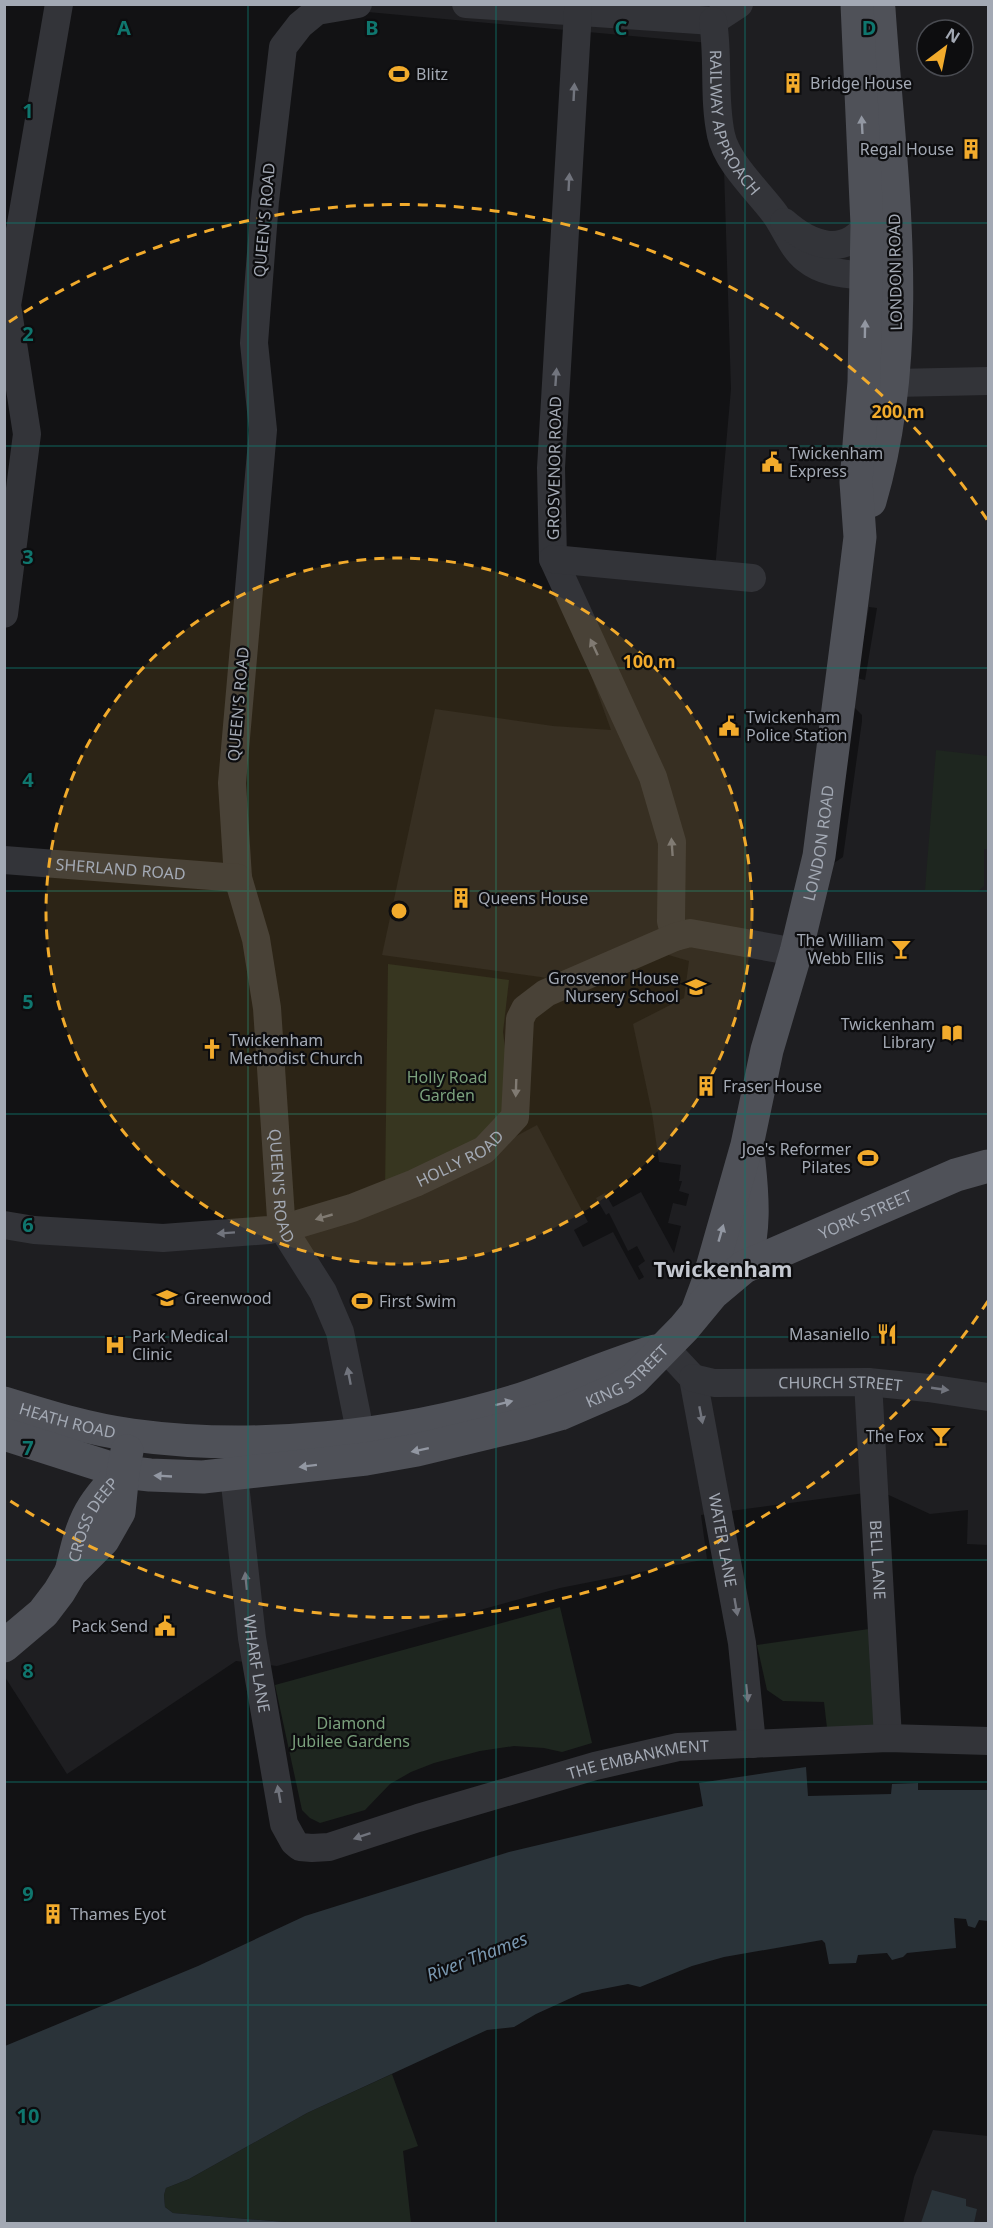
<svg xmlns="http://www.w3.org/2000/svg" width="993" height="2228" viewBox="0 0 993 2228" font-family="'Noto Sans',sans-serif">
<rect width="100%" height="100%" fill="#121214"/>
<g fill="#1e1e21" fill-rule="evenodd">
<path d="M291 5H988V1545L967 1544 968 1510 930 1514 880 1491 701 1515 707 1559 560 1588 277 1666 236 1661 67 1774 5 1677 4 1219 166 1235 395 1201 537 1125 588 1222 574 1230 583 1247 613 1232 639 1280 644 1277 638 1266 645 1261 637 1246 628 1251 609 1213 606 1215 596 1198 605 1193 613 1207 641 1192 674 1253 681 1226 668 1223 673 1203 686 1206 689 1194 679 1191 682 1181H679L681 1165 659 1162 652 1113 633 1024 684 998 689 961 655 951 555 979 382 955 435 709 553 726 611 730 552 567 714 581 731 389 720 44ZM927 30H963V66H927ZM869 607 877 608 865 680 857 678ZM854 707 862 715V721L843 857 834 863Z"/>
<polygon points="933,2130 988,2136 988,2223 903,2224 914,2177"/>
</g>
<g fill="#1e261f">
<polygon points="936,750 988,756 988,849 984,849 984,886 977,892 925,890"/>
<polygon points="388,964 509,980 503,1032 511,1095 498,1126 385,1192"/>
<polygon points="560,1607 592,1743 562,1752 544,1748 514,1746 480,1751 434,1763 411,1772 390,1784 365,1810 320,1823 310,1818 302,1810 275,1685"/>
<polygon points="876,1628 878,1727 827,1728 824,1702 783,1701 767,1690 757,1645"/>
<polygon points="392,2074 418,2146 403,2151 411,2223 298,2223 173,2213 165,2207 164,2195 166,2188 189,2179 307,2113"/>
</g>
<g fill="#2a3339">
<polygon points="806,1767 808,1796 891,1794 892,1784 918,1783 918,1790 988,1790 988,1921 979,1920 975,1928 968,1926 966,1919 954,1918 956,1948 907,1953 903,1957 892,1960 887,1953 858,1955 856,1963 829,1964 825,1943 822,1940 724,1957 692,1966 640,1987 628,1984 582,1993 536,2014 514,2027 487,2030 307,2113 189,2179 166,2188 164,2195 165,2207 173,2213 298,2223 5,2223 5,2046 198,1966 305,1916 509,1852 703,1806 699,1783"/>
<polygon points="932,2190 966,2199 966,2206 977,2209 974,2223 921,2223"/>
</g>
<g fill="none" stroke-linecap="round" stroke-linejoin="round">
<g stroke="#333439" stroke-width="28">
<path id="s1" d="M358 4 317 11 300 25 283 47 265 201 254 343 263 430 232 783 238 878 256 939 267 1008 281 1218 287 1235 323 1292 340 1332 365 1456"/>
<polyline points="466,4 713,21 739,4"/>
<polyline points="578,11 551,468 553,559 653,777 672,842 671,921 675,937"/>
<path id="s2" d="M713 21C719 59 713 98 721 135 727 163 758 191 775 214 785 228 792 248 806 259 823 273 845 274 866 276"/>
<path d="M784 222C810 245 844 258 867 225"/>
<polyline points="894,383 988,381"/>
<polyline points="553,559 752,578"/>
<polyline points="4,614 27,434 7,305 59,4"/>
<path id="s3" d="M4 860 238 878"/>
<path id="s4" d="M4 1225 34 1230 163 1238 269 1230 295 1225 352 1208 415 1183 484 1150 515 1117 520 1019 525 1009 546 993 675 937 690 933 796 952"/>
<path id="s5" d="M665 1348 693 1378 742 1643 752 1744"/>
<path id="s6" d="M693 1378 714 1383 868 1382 928 1388 988 1397"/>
<path id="s7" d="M868 1382 888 1738"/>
<path id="s8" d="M234 1475 252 1638 284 1824 294 1842 300 1847 312 1848 329 1847 418 1818 595 1766 678 1747 888 1738 988 1741"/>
</g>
<g stroke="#4f5158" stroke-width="33">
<path d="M870 501C917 342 890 172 879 9"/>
<path d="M744 1267C755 1231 753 1199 749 1162"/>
<path id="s9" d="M698 1309 708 1282 747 1145 767 1050 796 952 819 856 855 578 860 537 856 482 864 382 867 225 857 4"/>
<path id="s10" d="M4 1403C46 1416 88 1429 132 1435 256 1452 399 1437 518 1400 564 1385 609 1365 655 1351"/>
<path id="s11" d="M4 1434 123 1472 150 1475 203 1477 366 1459 417 1450 525 1424 560 1414 620 1388 634 1379 684 1328 713 1293 744 1267 956 1175 988 1166"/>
<path id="s12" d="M71 1572C82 1524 87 1507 123 1472"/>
<polyline points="4,1646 43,1613 59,1592 71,1572 103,1540 119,1512 123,1472 127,1451"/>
</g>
</g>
<defs><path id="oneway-solid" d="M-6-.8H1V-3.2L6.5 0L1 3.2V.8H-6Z" transform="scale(1.5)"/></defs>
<g fill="#71747d">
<use href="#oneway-solid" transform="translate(574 92) rotate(-87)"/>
<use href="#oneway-solid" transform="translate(569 182) rotate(-87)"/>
<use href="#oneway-solid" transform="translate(556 377) rotate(-86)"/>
<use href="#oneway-solid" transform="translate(594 647) rotate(-115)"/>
<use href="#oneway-solid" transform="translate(672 847) rotate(-94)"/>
<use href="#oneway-solid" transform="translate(516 1088) rotate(92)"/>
<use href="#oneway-solid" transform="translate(324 1217) rotate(164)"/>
<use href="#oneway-solid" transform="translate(226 1233) rotate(176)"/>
<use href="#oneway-solid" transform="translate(349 1376) rotate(-101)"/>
<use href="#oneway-solid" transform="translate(940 1389) rotate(8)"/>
<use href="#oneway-solid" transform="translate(701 1415) rotate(79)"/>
<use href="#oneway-solid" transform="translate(246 1581) rotate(-96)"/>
<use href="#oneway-solid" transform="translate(736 1607) rotate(80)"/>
<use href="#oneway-solid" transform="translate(747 1693) rotate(84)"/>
<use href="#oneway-solid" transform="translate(279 1794) rotate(-100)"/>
<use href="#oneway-solid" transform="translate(362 1836) rotate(161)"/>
</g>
<g fill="#9297a2">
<use href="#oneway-solid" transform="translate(862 125) rotate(-93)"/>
<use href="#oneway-solid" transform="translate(865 329) rotate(-89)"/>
<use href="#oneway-solid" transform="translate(721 1233) rotate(-74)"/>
<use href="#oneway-solid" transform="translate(504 1403) rotate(-14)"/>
<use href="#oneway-solid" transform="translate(420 1450) rotate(168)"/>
<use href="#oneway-solid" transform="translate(308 1466) rotate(173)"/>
<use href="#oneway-solid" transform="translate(163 1476) rotate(-177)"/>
</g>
<path fill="none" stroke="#0f766e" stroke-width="1.5" stroke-opacity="0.55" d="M248 4V2224M496 4V2224M745 4V2224M4 223H988M4 446H988M4 668H988M4 891H988M4 1114H988M4 1337H988M4 1560H988M4 1782H988M4 2005H988"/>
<circle cx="399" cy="911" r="353" fill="#f2ab2c" fill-opacity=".12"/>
<g fill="none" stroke="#f2ab2c" stroke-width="3" stroke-dasharray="10 8">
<circle cx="399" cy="911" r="353"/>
<path d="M988 1301A706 706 0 0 1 9 1500M9 322A706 706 0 0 1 988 521"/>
</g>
<defs>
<g id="stadium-bare" transform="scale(1.62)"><path d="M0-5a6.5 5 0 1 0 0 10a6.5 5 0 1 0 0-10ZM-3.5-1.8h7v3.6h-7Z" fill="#f2ab2c" stroke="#0d0d0f" stroke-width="2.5" paint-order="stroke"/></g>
<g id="building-bare" transform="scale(1.62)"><path d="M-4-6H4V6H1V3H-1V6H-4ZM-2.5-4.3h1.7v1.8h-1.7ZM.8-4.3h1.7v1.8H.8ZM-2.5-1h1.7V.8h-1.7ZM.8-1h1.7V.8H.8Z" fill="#f2ab2c" stroke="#0d0d0f" stroke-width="2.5" paint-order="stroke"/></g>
<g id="civic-bare" transform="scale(1.62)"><path d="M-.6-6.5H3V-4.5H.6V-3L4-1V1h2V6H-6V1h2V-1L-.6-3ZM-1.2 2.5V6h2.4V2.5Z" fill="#f2ab2c" stroke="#0d0d0f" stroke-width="2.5" paint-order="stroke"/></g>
<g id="bar-bare" transform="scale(1.62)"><path d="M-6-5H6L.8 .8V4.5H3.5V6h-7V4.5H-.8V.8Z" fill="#f2ab2c" stroke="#0d0d0f" stroke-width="2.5" paint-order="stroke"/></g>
<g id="school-bare" transform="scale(1.62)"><path d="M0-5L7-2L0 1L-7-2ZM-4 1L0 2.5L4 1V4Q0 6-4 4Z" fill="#f2ab2c" stroke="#0d0d0f" stroke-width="2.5" paint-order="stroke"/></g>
<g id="library-bare" transform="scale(1.62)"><path d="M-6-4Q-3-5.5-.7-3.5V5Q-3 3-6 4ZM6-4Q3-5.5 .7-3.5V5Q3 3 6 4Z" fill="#f2ab2c" stroke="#0d0d0f" stroke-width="2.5" paint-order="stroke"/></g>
<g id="church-bare" transform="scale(1.62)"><path d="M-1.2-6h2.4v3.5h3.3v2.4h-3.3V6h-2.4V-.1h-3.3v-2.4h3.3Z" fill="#f2ab2c" stroke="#0d0d0f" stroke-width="2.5" paint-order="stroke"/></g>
<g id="restaurant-bare" transform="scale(1.62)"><path d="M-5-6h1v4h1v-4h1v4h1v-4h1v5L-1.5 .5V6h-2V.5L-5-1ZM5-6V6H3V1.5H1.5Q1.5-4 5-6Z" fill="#f2ab2c" stroke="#0d0d0f" stroke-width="2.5" paint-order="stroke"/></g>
<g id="hospital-bare" transform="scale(1.62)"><path d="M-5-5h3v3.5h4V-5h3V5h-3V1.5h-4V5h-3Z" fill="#f2ab2c" stroke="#0d0d0f" stroke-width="2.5" paint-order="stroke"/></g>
</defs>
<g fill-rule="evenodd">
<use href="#stadium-bare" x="399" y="74"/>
<use href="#building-bare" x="793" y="83"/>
<use href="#building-bare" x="971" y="149"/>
<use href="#civic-bare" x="772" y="462"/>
<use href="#civic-bare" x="729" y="726"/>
<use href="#building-bare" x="461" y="898"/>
<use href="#bar-bare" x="901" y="949"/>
<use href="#school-bare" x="696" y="987"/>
<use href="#library-bare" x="952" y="1033"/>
<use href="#church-bare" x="212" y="1049"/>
<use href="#building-bare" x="706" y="1086"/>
<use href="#stadium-bare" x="868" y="1158"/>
<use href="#school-bare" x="167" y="1298"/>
<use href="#stadium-bare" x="362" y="1301"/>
<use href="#restaurant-bare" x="887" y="1334"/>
<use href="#hospital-bare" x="115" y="1345"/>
<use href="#bar-bare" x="941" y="1436"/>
<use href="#civic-bare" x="165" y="1626"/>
<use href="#building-bare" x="53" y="1914"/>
</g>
<g text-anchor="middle" stroke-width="4.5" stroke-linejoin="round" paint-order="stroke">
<g font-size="16" fill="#a3a9b4" stroke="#0d0d0f" text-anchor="start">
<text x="416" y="80">Blitz</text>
<text x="810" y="89">Bridge House</text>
<text x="954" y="155" text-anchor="end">Regal House</text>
<text x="789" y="459">Twickenham<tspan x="789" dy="18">Express</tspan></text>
<text x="746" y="723">Twickenham<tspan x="746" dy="18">Police Station</tspan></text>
<text x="478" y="904">Queens House</text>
<text x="884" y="946" text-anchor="end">The William<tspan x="884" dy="18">Webb Ellis</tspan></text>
<text x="679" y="984" text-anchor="end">Grosvenor House<tspan x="679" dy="18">Nursery School</tspan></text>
<text x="935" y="1030" text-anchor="end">Twickenham<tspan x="935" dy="18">Library</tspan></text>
<text x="229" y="1046">Twickenham<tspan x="229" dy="18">Methodist Church</tspan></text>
<text x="723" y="1092">Fraser House</text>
<text x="851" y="1155" text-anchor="end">Joe's Reformer<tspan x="851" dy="18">Pilates</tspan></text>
<text x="184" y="1304">Greenwood</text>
<text x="379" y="1307">First Swim</text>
<text x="870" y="1340" text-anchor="end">Masaniello</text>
<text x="132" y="1342">Park Medical<tspan x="132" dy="18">Clinic</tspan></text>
<text x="924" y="1442" text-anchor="end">The Fox</text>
<text x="148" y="1632" text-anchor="end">Pack Send</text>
<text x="70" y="1920">Thames Eyot</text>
</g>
<g font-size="16" fill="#a3a9b4" stroke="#0d0d0f">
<text dy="6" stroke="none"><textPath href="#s2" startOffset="106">RAILWAY APPROACH</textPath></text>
<text transform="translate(264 220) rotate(-85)" y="6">QUEEN'S ROAD</text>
<text transform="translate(895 272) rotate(-91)" y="6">LONDON ROAD</text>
<text transform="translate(554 468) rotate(-89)" y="6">GROSVENOR ROAD</text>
<text transform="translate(238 704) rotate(-85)" y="6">QUEEN'S ROAD</text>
<text dy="6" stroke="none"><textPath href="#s9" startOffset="482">LONDON ROAD</textPath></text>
<text dy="6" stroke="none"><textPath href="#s3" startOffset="117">SHERLAND ROAD</textPath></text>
<text dy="6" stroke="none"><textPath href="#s4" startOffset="471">HOLLY ROAD</textPath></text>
<text dy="6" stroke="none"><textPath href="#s1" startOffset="1238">QUEEN'S ROAD</textPath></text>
<text dy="6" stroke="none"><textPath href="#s11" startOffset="940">YORK STREET</textPath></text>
<text dy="6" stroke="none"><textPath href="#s11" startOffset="646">KING STREET</textPath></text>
<text dy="6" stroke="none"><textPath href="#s6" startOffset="148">CHURCH STREET</textPath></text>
<text dy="6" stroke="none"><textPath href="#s10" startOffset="66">HEATH ROAD</textPath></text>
<text dy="6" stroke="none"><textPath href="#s12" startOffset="57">CROSS DEEP</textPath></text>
<text dy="6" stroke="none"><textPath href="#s5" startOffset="206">WATER LANE</textPath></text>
<text dy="6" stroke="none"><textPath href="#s7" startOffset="178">BELL LANE</textPath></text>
<text dy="6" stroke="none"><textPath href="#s8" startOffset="190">WHARF LANE</textPath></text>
<text dy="6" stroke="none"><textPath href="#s8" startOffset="732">THE EMBANKMENT</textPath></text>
</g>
<g font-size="16" fill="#7aa07c" stroke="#0d0d0f">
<text x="447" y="1083">Holly Road<tspan x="447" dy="18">Garden</tspan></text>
<text x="351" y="1729">Diamond<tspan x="351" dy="18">Jubilee Gardens</tspan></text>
</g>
<g font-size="18" font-style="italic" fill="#7a98b0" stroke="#0d0d0f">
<text transform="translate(477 1957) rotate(-21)" y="6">River Thames</text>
</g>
<g font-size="22" font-weight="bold" fill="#c4c8d0" stroke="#0d0d0f">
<text x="723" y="1277">Twickenham</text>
</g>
</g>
<g font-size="20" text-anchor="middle" font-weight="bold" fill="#0f766e" stroke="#0d0d0f" stroke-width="4.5" stroke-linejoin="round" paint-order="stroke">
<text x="124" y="35">A</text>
<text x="372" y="35">B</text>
<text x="621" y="35">C</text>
<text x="869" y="35">D</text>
<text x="28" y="118">1</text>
<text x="28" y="341">2</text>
<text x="28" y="564">3</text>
<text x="28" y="787">4</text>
<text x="28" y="1009">5</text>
<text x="28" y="1232">6</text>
<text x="28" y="1455">7</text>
<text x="28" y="1678">8</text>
<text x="28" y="1901">9</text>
<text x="28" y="2123">10</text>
</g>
<circle cx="399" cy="911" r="9" fill="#f2ab2c" stroke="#0d0d0f" stroke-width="3"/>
<g font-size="18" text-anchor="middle" font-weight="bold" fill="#f2ab2c" stroke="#0d0d0f" stroke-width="4.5" stroke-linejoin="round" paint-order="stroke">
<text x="898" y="418">200 m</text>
<text x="649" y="668">100 m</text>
</g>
<rect width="993" height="2228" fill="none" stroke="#a3a9b4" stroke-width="12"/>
<g transform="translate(945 48) rotate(32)"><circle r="28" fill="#0d0d0f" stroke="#494b51" stroke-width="1.5"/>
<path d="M0-4.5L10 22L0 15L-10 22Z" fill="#f2ab2c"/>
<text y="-9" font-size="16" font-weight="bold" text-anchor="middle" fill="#a3a9b4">N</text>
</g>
</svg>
